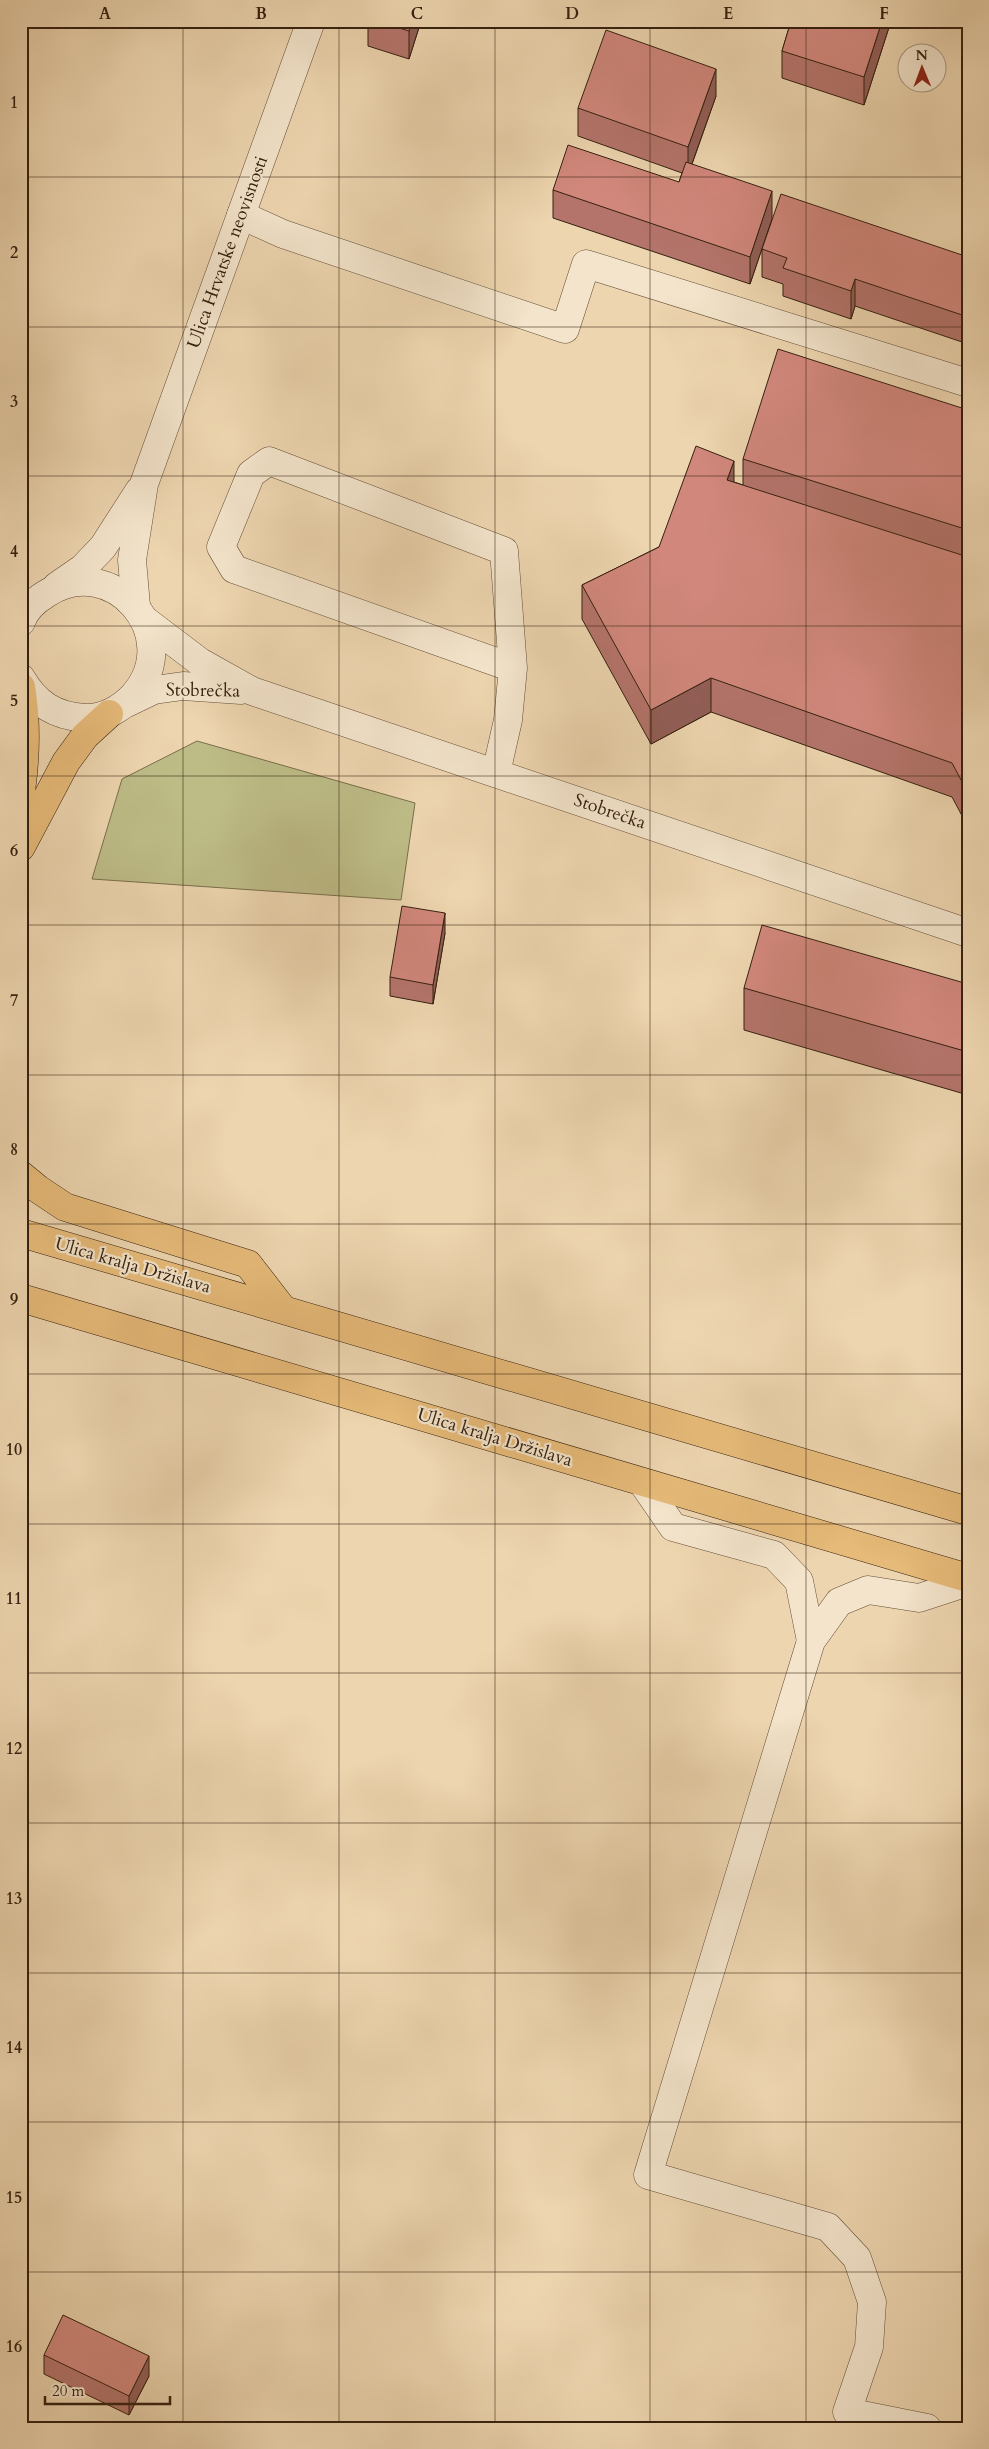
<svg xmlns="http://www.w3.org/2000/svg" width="989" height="2449" viewBox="0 0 989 2449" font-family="Cardo,serif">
<rect width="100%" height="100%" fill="#edd5af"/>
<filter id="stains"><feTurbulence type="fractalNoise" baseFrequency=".004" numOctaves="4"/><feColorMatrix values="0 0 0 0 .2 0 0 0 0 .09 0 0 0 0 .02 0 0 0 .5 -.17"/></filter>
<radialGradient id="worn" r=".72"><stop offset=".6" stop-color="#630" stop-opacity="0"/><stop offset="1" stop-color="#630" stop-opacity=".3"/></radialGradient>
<polygon fill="#bdbc87" stroke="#796e4b" points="197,741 415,803 401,900 92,879 122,779"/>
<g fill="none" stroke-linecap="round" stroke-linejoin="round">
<g stroke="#634d37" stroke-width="29">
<g id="minor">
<polyline points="241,215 283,234 565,329 586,264 968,383"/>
<polyline points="57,586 83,568 103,547 139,491"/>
<polyline points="136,606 132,560 144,484 311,21"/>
<polyline points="146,621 200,662 252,691 968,933"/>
<path d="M21 622C25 610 36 600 46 594 111 550 186 635 134 695 122 708 104 719 85 718 55 716 36 704 21 678"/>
<polyline points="127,703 154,690 183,686 241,690"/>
<polyline points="496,773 508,720 513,668 504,551 269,461 251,474 221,547 234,569 513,668"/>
<polyline points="642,1482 673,1527 774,1555 799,1581 811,1641"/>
<polyline points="927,2428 847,2412 869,2347 872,2302 857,2258 828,2227 648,2175 811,1641 839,1602 868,1590 919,1598 968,1582"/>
</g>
</g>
<g stroke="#35200f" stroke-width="29">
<g id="highway">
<path d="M21 687C27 723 26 755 21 791"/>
<polyline points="21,847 66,762 85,736 109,714"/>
<polyline points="21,1175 38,1189 65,1207 248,1264 282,1308"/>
<polyline points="21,1233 968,1511"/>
<polyline points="21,1298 968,1578"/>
</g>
</g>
<use href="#minor" stroke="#f3e4cb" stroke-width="28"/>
<use href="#highway" stroke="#e6ba78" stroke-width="28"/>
</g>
<g fill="#b4746b" stroke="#35200f">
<polygon points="368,21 421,21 409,59 368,46"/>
<polygon points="791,21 891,21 864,105 782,78 782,51"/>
<polygon points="716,96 692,164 772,219 750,284 553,218 553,190 679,182 682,173 578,136 578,108"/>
<polygon points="762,249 968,257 968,344 855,306 851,319 783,296 783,284 762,277"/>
<polygon points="968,410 968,827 952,797 711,712 651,744 582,619 582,585 659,547 734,482 743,485 743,459"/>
<polygon points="445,933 433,1004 390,996 390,977"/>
<polygon points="968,984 968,1095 744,1030 744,988"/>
<polygon points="968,2283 968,2301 965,2301 965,2291"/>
<polygon points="44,2355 149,2376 129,2415 44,2374"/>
</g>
<g fill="#925e57" stroke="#35200f">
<polygon points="412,21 421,21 409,59 409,31"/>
<polygon points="882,21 891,21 864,105 864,77"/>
<polygon points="716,69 716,96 688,175 688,147"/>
<polygon points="772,191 772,219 750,284 750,257"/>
<polygon points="855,279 855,306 851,319 851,291"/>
<polygon points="734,461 734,495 727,480"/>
<polygon points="711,678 711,712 651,744 651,710"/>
<polygon points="445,913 445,933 433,1004 433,985"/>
<polygon points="149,2356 149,2376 129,2415 129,2396"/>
</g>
<g fill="#d1877c" stroke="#35200f">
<polygon points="376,21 412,21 409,31"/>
<polygon points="791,21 882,21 864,77 782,51"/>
<polygon points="606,30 716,69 688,147 578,108"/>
<polygon points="568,145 679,182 686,162 772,191 750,257 553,190"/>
<polygon points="781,194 968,257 968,317 855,279 851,291 783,268 787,258 762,249"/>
<polygon points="778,349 968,410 968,530 743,459"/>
<polygon points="696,446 734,461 727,480 968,557 968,793 952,763 711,678 651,710 582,585 659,547"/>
<polygon points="402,906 445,913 433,985 390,977"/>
<polygon points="762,925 968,984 968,1052 744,988"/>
<polygon points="968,2283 968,2291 965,2291"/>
<polygon points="63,2315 149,2356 129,2396 44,2355"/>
</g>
<path fill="none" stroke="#35200f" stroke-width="1" stroke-opacity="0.55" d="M183 21V2428M339 21V2428M495 21V2428M650 21V2428M806 21V2428M21 177H968M21 327H968M21 476H968M21 626H968M21 776H968M21 925H968M21 1075H968M21 1224H968M21 1374H968M21 1524H968M21 1673H968M21 1823H968M21 1973H968M21 2122H968M21 2272H968"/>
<g text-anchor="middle" stroke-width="4.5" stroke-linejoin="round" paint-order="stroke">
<g font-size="18" fill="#35200f" stroke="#f3e4cb">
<text transform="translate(227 252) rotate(-70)" y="6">Ulica Hrvatske neovisnosti</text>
<text transform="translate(203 690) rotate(1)" y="6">Stobrečka</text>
<text transform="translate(610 811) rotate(19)" y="6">Stobrečka</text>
<text transform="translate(133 1265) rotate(16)" y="6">Ulica kralja Držislava</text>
<text transform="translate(495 1437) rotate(17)" y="6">Ulica kralja Držislava</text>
</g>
</g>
<rect width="989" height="2449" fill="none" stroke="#edd5af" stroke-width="55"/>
<g transform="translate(922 68) rotate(359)"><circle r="24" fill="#f3e4cb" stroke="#a79680"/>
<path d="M0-4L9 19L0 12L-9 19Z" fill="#8f2418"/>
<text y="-8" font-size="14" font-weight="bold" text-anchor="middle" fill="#35200f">N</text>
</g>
<path d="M45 2396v8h125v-8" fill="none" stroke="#35200f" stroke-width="2.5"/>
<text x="52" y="2396" font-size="15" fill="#35200f" stroke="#f3e4cb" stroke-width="4" paint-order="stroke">20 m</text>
<rect x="28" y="28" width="934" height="2394" fill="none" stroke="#35200f" stroke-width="2"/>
<g font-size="16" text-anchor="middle" font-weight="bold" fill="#35200f">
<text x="105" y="19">A</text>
<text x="261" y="19">B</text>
<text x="417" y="19">C</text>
<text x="572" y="19">D</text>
<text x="728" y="19">E</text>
<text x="884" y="19">F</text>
<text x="14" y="108">1</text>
<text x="14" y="258">2</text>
<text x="14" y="407">3</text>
<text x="14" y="557">4</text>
<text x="14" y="706">5</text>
<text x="14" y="856">6</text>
<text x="14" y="1006">7</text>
<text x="14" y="1155">8</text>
<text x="14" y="1305">9</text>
<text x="14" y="1455">10</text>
<text x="14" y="1604">11</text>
<text x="14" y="1754">12</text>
<text x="14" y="1904">13</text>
<text x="14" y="2053">14</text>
<text x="14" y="2203">15</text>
<text x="14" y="2352">16</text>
</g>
<rect width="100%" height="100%" filter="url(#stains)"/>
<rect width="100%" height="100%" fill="url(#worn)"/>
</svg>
